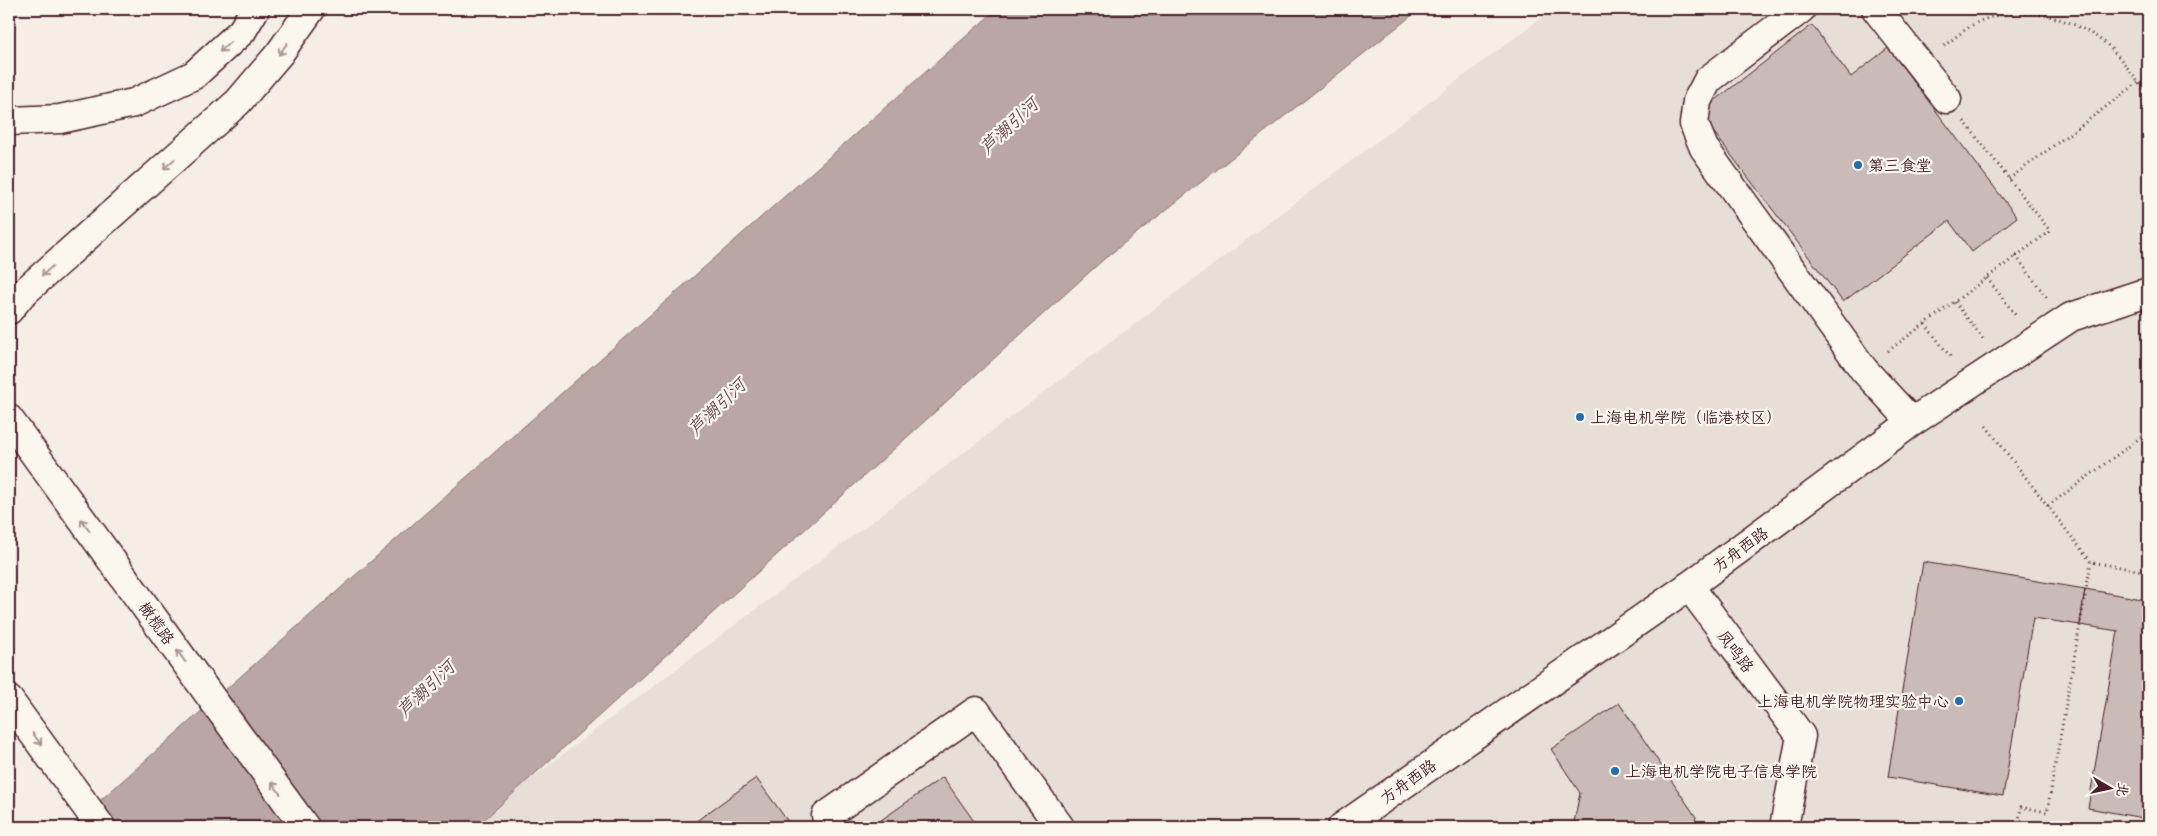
<svg xmlns="http://www.w3.org/2000/svg" width="2157" height="836" viewBox="0 0 2157 836" font-family="'Architects Daughter','LXGW WenKai TC',sans-serif">
<rect width="100%" height="100%" fill="#f4eee4"/>
<filter id="ink" filterUnits="userSpaceOnUse"><feTurbulence type="fractalNoise" baseFrequency=".02" numOctaves="2"/><feDisplacementMap in="SourceGraphic" scale="10" xChannelSelector="R" yChannelSelector="G"/><feConvolveMatrix kernelMatrix="1 2 1 2 8 2 1 2 1" color-interpolation-filters="sRGB"/></filter>
<g filter="url(#ink)">
<polygon fill="#e7dfd6" points="1553,9 2148,9 2148,827 471,827 469,825"/>
<polygon fill="#baa7a5" stroke="#8d7174" points="997,9 1420,9 1104,259 476,827 70,827"/>
<g fill="#cabbb6" stroke="#4a1f2b">
<polygon points="1812,25 1851,77 1888,48 2017,217 1972,252 1949,221 1843,302 1699,113"/>
<polygon points="1923,562 2085,589 2080,625 2033,618 2003,796 1888,777"/>
<polygon points="2085,589 2148,600 2148,819 2088,808 2118,631 2080,625"/>
<polygon points="1619,703 1696,817 1694,827 1573,827 1580,793 1551,749"/>
<polygon points="943,777 978,827 871,827"/>
<polygon points="756,778 792,827 688,827"/>
</g>
<g fill="none" stroke-linecap="round" stroke-linejoin="round">
<g stroke="#4a1f2b" stroke-width="31">
<g id="minor">
<polyline points="1801,9 1708,80 1697,101 1694,124 1704,148 1864,370 1912,422"/>
<polyline points="1876,9 1947,99"/>
<polyline points="1689,586 1801,736 1784,827"/>
<polyline points="826,816 976,711 1060,827"/>
<polyline points="1342,827 1689,586 1912,422 2071,317 2141,294 2148,295"/>
</g>
</g>
<g stroke="#4a1f2b" stroke-width="31">
<g id="major">
<polyline points="9,419 305,827"/>
<polyline points="9,700 101,827"/>
</g>
</g>
<g stroke="#4a1f2b" stroke-width="31">
<g id="highway">
<polyline points="9,121 60,119 134,103 194,75 242,31 255,9"/>
<polyline points="9,310 21,295 238,102 279,54 311,9"/>
</g>
</g>
<g stroke="#4a1f2b" stroke-width="3" stroke-dasharray="1 4" stroke-linecap="butt">
<path d="M1944 46C1955 38 1966 28 1978 22 2019 3 2070 16 2105 43 2119 54 2138 82 2148 97"/>
<polyline points="2009,179 2139,82"/>
<polyline points="2016,256 2047,298"/>
<polyline points="1987,278 2017,317"/>
<polyline points="1955,302 1983,339"/>
<polyline points="1925,324 1952,359"/>
<polyline points="1888,351 2050,231 1964,121"/>
<polyline points="1986,426 2091,562 2148,572"/>
<polyline points="2048,506 2148,432"/>
<polyline points="2018,827 2021,807 2047,812 2091,562"/>
</g>
<use href="#minor" stroke="#fbf7ec" stroke-width="28"/>
<use href="#major" stroke="#fbf7ec" stroke-width="28"/>
<use href="#highway" stroke="#fbf7ec" stroke-width="28"/>
</g>
<defs><path id="oneway-shaft" d="M-6 0H5M1.5-3L5.5 0L1.5 3" fill="none" stroke-width="1.6" stroke-linecap="round" stroke-linejoin="round" transform="scale(1.25)"/></defs>
<g stroke="#ab9695">
<use href="#oneway-shaft" transform="translate(225 47) rotate(137)"/>
<use href="#oneway-shaft" transform="translate(283 49) rotate(126)"/>
<use href="#oneway-shaft" transform="translate(169 164) rotate(138)"/>
<use href="#oneway-shaft" transform="translate(47 271) rotate(138)"/>
<use href="#oneway-shaft" transform="translate(85 525) rotate(-126)"/>
<use href="#oneway-shaft" transform="translate(181 656) rotate(-126)"/>
<use href="#oneway-shaft" transform="translate(37 739) rotate(54)"/>
<use href="#oneway-shaft" transform="translate(276 788) rotate(-126)"/>
</g>
</g>
<g fill="#1f6fb2" stroke="#fbf7ec" stroke-width="2">
<circle cx="1858" cy="165" r="5"/>
<circle cx="1580" cy="417" r="5"/>
<circle cx="1959" cy="701" r="5"/>
<circle cx="1615" cy="771" r="5"/>
</g>
<g text-anchor="middle" stroke-width="4.5" stroke-linejoin="round" paint-order="stroke">
<g font-size="16" fill="#4a1f2b" stroke="#fbf7ec" text-anchor="start">
<text x="1868" y="171">第三食堂</text>
<text x="1590" y="423">上海电机学院（临港校区）</text>
<text x="1949" y="707" text-anchor="end">上海电机学院物理实验中心</text>
<text x="1625" y="777">上海电机学院电子信息学院</text>
</g>
<g font-size="16" fill="#4a1f2b" stroke="#fbf7ec">
<text transform="translate(1740 549) rotate(-36)" y="6">方舟西路</text>
<text transform="translate(157 623) rotate(54)" y="6">橄榄路</text>
<text transform="translate(1736 651) rotate(53)" y="6">凤鸣路</text>
<text transform="translate(1408 781) rotate(-35)" y="6">方舟西路</text>
</g>
<g font-size="18" font-style="italic" fill="#714f56" stroke="#fbf7ec">
<text transform="translate(1009 126) rotate(-43)" y="6">芦潮引河</text>
<text transform="translate(717 407) rotate(-44)" y="6">芦潮引河</text>
<text transform="translate(426 689) rotate(-44)" y="6">芦潮引河</text>
</g>
</g>
<rect width="2157" height="836" fill="none" stroke="#fbf7ec" stroke-width="30"/>
<rect x="15" y="15" width="2127" height="806" fill="none" stroke="#4a1f2b" stroke-width="2" filter="url(#ink)"/>
<g transform="translate(2110 788) rotate(99)" stroke="#fbf7ec" stroke-width="4" paint-order="stroke">
<path d="M0-4L9 19L0 12L-9 19Z" fill="#4a1f2b"/>
<text y="-8" font-size="14" font-weight="bold" text-anchor="middle" fill="#4a1f2b">北</text>
</g>
</svg>
